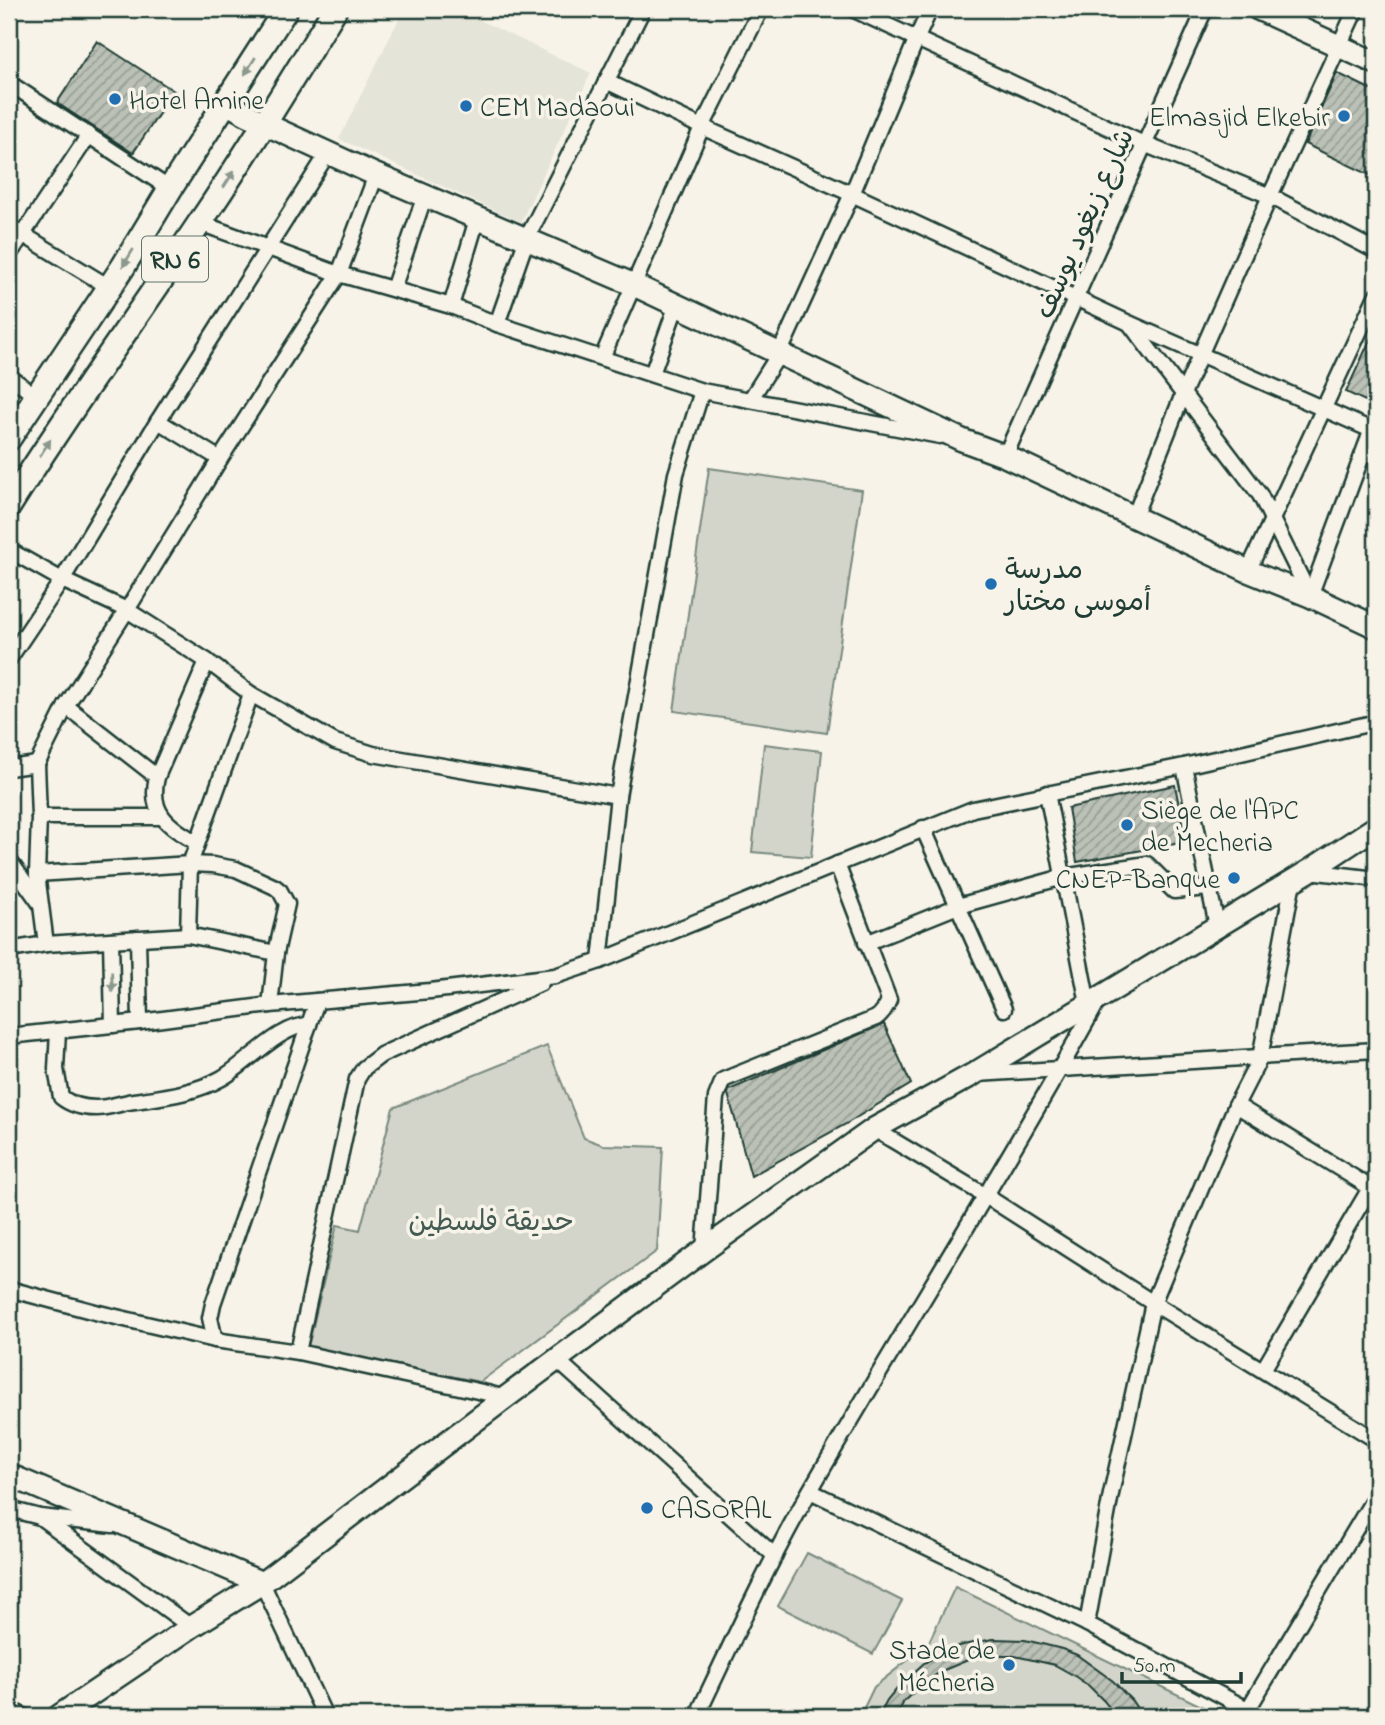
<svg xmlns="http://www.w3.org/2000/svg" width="1385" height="1725" viewBox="0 0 1385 1725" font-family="'Indie Flower','Playpen Sans Arabic',sans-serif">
<defs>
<pattern id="building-hatch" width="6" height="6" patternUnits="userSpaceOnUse" patternTransform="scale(1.75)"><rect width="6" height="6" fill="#bbc1b6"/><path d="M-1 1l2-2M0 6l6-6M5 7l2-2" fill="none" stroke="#979e95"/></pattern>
</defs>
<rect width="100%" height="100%" fill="#f7f3e8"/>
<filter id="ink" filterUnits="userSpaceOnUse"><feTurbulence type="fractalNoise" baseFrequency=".0143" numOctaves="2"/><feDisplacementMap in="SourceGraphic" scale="14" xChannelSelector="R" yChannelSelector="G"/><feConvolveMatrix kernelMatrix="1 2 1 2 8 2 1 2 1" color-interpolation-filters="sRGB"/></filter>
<g filter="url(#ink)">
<polygon fill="#e5e4d9" points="404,9 456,9 591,73 521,222 339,139"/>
<g fill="#d3d5ca" stroke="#79897f" stroke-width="2">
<polygon points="709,468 862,490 827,733 674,711"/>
<polygon points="764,744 822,751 811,857 752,852"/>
<polygon points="547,1046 584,1138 603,1145 663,1147 657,1251 480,1382 308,1347 337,1225 360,1230 393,1108"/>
<polygon points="807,1553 902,1601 873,1654 778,1606"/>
<polygon points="955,1587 1222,1716 860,1716 874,1687 928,1644"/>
</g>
<g fill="url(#building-hatch)" stroke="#1f3d34" stroke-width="2">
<polygon points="97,41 174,91 133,153 57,103"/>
<polygon points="1337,73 1376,92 1376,178 1305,144"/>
<polygon points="1376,327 1376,406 1346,392"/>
<polygon points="1175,785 1186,842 1077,862 1068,808"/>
<polygon points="884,1024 911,1084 846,1124 751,1176 728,1094 729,1090"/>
<polygon points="993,1639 1025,1640 1042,1644 1062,1649 1077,1655 1113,1681 1132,1701 1142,1716 1116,1716 1104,1701 1089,1686 1073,1675 1055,1665 1015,1656 991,1656 968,1660 944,1670 926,1681 904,1701 897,1716 879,1716 887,1701 901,1684 924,1663 944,1652 958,1646"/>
</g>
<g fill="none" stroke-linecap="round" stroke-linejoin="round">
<g stroke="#1f3d34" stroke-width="19">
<g id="minor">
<polyline points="852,9 1144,144 1270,196 1376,251"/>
<polyline points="606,81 702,127 852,194 1129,323 1376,432"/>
<polyline points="9,83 170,189"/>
<polyline points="200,223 339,274 451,306 497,324 702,391 940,436"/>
<polyline points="9,226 109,287"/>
<polyline points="9,255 89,135"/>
<polyline points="393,289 425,195"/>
<polyline points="451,306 477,219"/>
<polyline points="497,324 527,238 643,9"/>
<polyline points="1130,324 1260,495 1310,596"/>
<polyline points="602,358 702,127 761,9"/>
<polyline points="652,374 676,307"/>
<polyline points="9,376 37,397"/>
<polyline points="750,400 779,354 852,194 916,40 930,9"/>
<polyline points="158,421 220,459"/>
<polyline points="1005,456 1205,9"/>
<polyline points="1134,517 1183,394 1270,196 1356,9"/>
<polyline points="9,550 62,580 127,610 207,661 251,694 335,742 373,754 618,796"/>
<polyline points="1248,571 1376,296"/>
<polyline points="1310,596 1372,429"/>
<polyline points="9,659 62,580 158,421 328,153"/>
<polyline points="66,706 157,777"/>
<polyline points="1184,766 1217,926"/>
<polyline points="9,768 37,764"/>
<polyline points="1047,793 1088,1004"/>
<polyline points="39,817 162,817"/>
<polyline points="923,828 1004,1009"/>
<path d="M197 843C169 826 148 814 157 777L207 661"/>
<polyline points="9,860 39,902"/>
<polyline points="1309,871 1376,879"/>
<polyline points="37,874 190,864 213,865 236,869 275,887 280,891 287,904 276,953 270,1005"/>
<polyline points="188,935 190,864 251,694"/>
<polyline points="138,938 140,1022"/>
<polyline points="111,940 113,1025"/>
<polyline points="866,943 958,906 1063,877 1147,864 1174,891 1209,888"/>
<polyline points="46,944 37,874 39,817 37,764 66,706 127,610 220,459 339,274 376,175"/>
<polyline points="9,950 46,944 188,935 276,953"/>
<polyline points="600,961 618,796 676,474 702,391"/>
<polyline points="317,1001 213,1304 210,1318 215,1340 298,1352 487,1393 505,1398"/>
<path d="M58 1031 56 1069 61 1097C71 1105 83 1108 96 1108 107 1108 118 1104 128 1102 159 1097 194 1094 222 1078 248 1063 280 1025 309 1025"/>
<polyline points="9,1036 140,1022 270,1005 430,991 555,976 600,961 973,809 1184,766 1368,724 1376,724"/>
<polyline points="977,1074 1376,1050"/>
<polyline points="1236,1105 1376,1191"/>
<polyline points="874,1129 986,1196 1153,1303 1376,1440"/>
<path d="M704 1250 716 1097 723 1080 876 1018C883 1013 886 1008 889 1000L837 864"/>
<polyline points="9,1289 99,1313 215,1340"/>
<polyline points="298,1352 357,1079 364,1068 381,1055 541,983"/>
<polyline points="557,1360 775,1556"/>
<polyline points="1263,1370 1376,1178"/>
<polyline points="810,1491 1087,1624 1247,1709"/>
<polyline points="9,1509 40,1517 113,1525"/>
<polyline points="40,1517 191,1627"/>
<polyline points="262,1583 325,1716"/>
<polyline points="1087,1624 1111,1494 1153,1303 1236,1105 1260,1058 1293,881"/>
<polyline points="9,1709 24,1716"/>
<path d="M697 1716C733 1640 769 1562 811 1489 905 1326 1007 1166 1098 1001"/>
<polyline points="1244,1716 1376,1495"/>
</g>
</g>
<g stroke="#1f3d34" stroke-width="26">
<g id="secondary">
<polyline points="1258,9 1376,63"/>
<polyline points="226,103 265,124 376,175 634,285 962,440 1005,456 1248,571 1310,596 1376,627"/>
<polyline points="9,1475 262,1583"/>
<polyline points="59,1716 191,1627 262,1583 505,1398 704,1250 874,1129 972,1075 1309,871 1376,827"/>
</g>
</g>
<g stroke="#1f3d34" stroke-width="28">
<g id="primary">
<polyline points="9,438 123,267 170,189 286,9"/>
<path d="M9 506C69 410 136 318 199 224 247 154 291 81 335 9"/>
</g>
</g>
<use href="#minor" stroke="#f7f3e8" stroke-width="14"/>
<use href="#secondary" stroke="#f7f3e8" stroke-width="21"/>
<use href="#primary" stroke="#f7f3e8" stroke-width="23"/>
</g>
<defs><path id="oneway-solid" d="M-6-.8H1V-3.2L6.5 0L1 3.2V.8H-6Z" transform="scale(1.75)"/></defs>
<g fill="#8b988e">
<use href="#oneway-solid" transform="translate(250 66) rotate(122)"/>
<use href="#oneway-solid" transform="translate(229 179) rotate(-57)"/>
<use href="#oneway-solid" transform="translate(128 258) rotate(122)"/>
<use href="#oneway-solid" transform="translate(45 448) rotate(-57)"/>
<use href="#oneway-solid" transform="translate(112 982) rotate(88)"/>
</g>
</g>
<g fill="#1f6fb2" stroke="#f7f3e8" stroke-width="2.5">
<circle cx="115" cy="99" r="7"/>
<circle cx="466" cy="106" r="7"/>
<circle cx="1344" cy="116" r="7"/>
<circle cx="991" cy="584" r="7"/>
<circle cx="1127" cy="825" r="7"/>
<circle cx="1234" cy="878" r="7"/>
<circle cx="647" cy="1508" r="7"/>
<circle cx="1009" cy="1665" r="7"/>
</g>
<g text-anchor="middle" stroke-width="7" stroke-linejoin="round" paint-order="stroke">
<rect fill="#f7f3e8" stroke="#60746a" stroke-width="2" x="142" y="236.5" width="66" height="45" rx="5"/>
<g font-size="26" font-weight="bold" fill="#1f3d34">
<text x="175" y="268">RN 6</text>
</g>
<g font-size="28" fill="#1f3d34" stroke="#f7f3e8" text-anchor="start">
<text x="129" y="109">Hotel Amine</text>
<text x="480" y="116">CEM Madaoui</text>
<text x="1330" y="126" text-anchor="end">Elmasjid Elkebir</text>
<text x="1005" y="578">مدرسة<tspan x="1005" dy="32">أموسى مختار</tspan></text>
<text x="1141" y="819">Siège de l'APC<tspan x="1141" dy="32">de Mecheria</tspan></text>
<text x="1220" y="888" text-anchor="end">CNEP-Banque</text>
<text x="661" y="1518">CASORAL</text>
<text x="995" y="1659" text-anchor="end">Stade de<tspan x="995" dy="32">Mécheria</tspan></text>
</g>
<g font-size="28" fill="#1f3d34" stroke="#f7f3e8">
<text transform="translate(1083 223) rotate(-66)" y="10">شارع زيغود يوسف</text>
</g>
<g font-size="28" fill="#435b52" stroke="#f7f3e8">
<text x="491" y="1230">حديقة فلسطين</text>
</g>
</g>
<rect width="1385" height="1725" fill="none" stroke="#f7f3e8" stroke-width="35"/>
<rect x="18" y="18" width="1350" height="1690" fill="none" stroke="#1f3d34" stroke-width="2.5" filter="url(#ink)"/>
<path d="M1122 1672v10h119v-10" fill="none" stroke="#1f3d34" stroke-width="3.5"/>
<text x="1133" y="1672" font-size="21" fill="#1f3d34" stroke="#f7f3e8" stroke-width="5" paint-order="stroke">50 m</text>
</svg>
